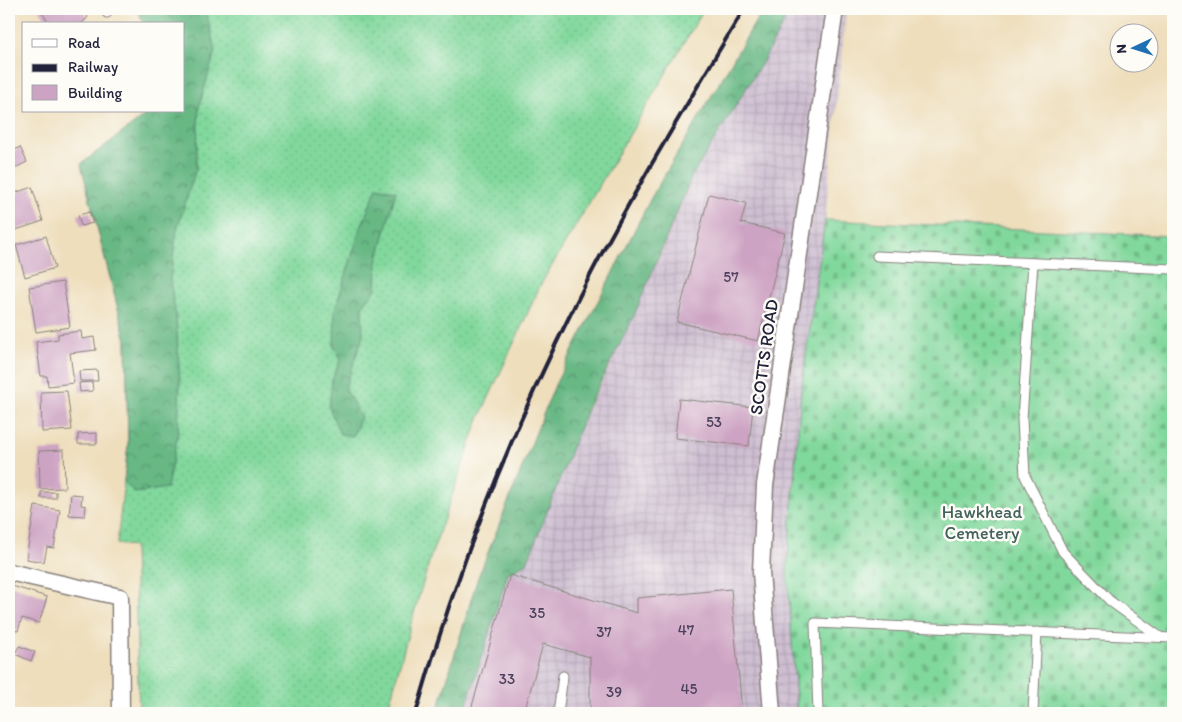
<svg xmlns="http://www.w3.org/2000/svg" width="1182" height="722" viewBox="0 0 1182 722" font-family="Itim,sans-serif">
<defs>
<pattern id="industrial-grid" width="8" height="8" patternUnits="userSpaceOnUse" patternTransform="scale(1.25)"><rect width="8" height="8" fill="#cebed1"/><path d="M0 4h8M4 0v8" fill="none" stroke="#b1a3b4"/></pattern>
<pattern id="grass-dots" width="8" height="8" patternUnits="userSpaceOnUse" patternTransform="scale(1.25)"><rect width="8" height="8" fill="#81d89c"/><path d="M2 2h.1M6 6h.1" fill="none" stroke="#6fb987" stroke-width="1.8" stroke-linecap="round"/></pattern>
<pattern id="forest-crowns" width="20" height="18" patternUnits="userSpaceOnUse" patternTransform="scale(1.25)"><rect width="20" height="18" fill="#68b884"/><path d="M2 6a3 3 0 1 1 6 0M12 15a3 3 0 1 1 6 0" fill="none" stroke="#55956d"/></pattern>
<pattern id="cemetery-stones" width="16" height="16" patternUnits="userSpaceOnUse" patternTransform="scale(1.25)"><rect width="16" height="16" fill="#81d89c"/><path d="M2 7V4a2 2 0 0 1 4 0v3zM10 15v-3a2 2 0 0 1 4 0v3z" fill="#6fb987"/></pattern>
</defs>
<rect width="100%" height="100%" fill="#fdfcf7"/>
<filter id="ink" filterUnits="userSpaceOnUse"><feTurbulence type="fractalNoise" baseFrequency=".02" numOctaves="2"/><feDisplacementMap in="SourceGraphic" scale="10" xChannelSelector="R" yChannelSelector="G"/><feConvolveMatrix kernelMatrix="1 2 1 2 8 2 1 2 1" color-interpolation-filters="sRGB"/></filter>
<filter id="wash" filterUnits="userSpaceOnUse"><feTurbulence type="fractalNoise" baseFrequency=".0096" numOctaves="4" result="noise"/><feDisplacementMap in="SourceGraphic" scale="20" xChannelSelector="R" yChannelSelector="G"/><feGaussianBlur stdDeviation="1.12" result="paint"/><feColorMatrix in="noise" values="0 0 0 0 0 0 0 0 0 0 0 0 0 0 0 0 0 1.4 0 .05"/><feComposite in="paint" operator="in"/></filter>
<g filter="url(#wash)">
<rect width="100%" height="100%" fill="#eedebc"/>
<polygon fill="url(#industrial-grid)" points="791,9 846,9 825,220 801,391 787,571 797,713 464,713 508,572 633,318 692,176 762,63"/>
<polygon fill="url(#grass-dots)" stroke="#527d6c" points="153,9 704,9 541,284 478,421 431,556 411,623 387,713 139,713 134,546 117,544 128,445 126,340 81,164 158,132 184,111 184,24"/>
<g fill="url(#forest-crowns)" stroke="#456d60">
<polygon points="138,9 206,9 215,51 199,107 196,169 177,229 170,280 176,317 180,382 178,433 167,488 135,493 124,481 128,445 126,340 81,164 144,116 146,111 184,111 184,24 143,24"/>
<polygon points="763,9 791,9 762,63 692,176 633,318 588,407 527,563 508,573 464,713 437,713 477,580 555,385 651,198"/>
<polygon points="377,187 396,191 377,262 376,289 362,307 363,336 345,388 361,417 353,436 340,434 329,407 332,380 341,358 334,347 335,310 360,230"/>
</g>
<polygon fill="url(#cemetery-stones)" stroke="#527d6c" points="825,220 1173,236 1173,713 797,713 787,571 801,391"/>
<g id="blocks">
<g fill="#cda3c3">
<polygon points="39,9 82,9 88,17 81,24 50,24"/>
<polygon points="9,147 11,152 20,147 27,162 9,171"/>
<polygon points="32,187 43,221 13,231 9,217 9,195"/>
<polygon points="709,194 746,203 741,223 785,233 758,341 677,322"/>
<polygon points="90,212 93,223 81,226 78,215"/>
<polygon points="46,236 55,268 25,277 16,245"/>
<polygon points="63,282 70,327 36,332 29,287"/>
<polygon points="81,331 82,339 94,337 96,350 70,353 74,383 48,386 47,376 41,376 36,342 58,339 58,334"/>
<polygon points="97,370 98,381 80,381 79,371"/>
<polygon points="92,382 93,391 80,392 79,383"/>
<polygon points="67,391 72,430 42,432 41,392"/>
<polygon points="679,399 753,407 749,446 675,438"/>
<polygon points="97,433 97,444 78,444 78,434"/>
<polygon points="64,450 65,488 40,489 39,451"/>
<rect x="41" y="492" width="15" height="6"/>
<polygon points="71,494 82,495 81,505 86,506 85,516 69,515"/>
<polygon points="35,506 60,510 54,548 47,547 44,562 26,559"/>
<polygon points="510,575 637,613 637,598 731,589 742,713 590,713 590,657 543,644 524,713 470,713"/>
<polygon points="9,585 47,597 39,623 22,618 18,631 9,629"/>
<polygon points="19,646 35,652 31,661 15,654"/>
</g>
</g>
</g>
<g filter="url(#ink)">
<use href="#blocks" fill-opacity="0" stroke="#88807c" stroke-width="1"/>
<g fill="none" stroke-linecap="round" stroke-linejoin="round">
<g stroke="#88807c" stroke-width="11">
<g id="service">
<polyline points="106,9 107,13"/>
<polyline points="877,256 1173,269"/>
<polyline points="1033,263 1022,419 1025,476 1063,552 1110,601 1160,637"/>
<polyline points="558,713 563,676"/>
<polyline points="818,713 815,623 1173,638"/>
<polyline points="1033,713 1037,632"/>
</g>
</g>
<g stroke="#88807c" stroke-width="19">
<g id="minor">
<polyline points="9,572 120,597 121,713"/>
<polyline points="772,713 761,572 765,485 835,9"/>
</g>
</g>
<use href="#service" stroke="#fff" stroke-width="9"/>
<use href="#minor" stroke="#fff" stroke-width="16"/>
<path stroke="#22223b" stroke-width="4" d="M416 713C456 572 509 436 575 305 626 203 686 106 744 9"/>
</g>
</g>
<g text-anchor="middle" stroke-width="5" stroke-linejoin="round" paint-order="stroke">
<g font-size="15" fill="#4d425d">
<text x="731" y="282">57</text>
<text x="714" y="427">53</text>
<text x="537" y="618">35</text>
<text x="686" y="635">47</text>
<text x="604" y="637">37</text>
<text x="507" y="684">33</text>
<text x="689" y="694">45</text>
<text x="614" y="697">39</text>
</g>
<g font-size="18" fill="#22223b" stroke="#fdfcf7">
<text transform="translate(764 357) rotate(-82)" y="6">SCOTTS ROAD</text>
</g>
<g font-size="18" fill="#43625d" stroke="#fdfcf7">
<text x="982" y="518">Hawkhead<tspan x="982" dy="21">Cemetery</tspan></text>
</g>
</g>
<rect width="1182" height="722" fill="none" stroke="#fdfcf7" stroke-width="30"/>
<rect x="22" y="22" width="162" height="90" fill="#fdfcf7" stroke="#a5a5ac"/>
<rect x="32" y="39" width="25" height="8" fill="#ffffff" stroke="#a5a5ac"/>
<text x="68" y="48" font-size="15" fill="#22223b">Road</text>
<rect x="32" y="64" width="25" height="8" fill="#22223b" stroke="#a5a5ac"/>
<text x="68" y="72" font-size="15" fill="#22223b">Railway</text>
<rect x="32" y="85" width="25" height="15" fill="#cda3c3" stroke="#a5a5ac"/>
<text x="68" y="98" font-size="15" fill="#22223b">Building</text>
<g transform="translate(1134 48) rotate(266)"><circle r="24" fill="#fdfcf7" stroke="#a5a5ac"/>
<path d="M0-4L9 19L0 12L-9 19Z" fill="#1f6fb2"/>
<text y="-8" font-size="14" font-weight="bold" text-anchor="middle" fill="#22223b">N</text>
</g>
</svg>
